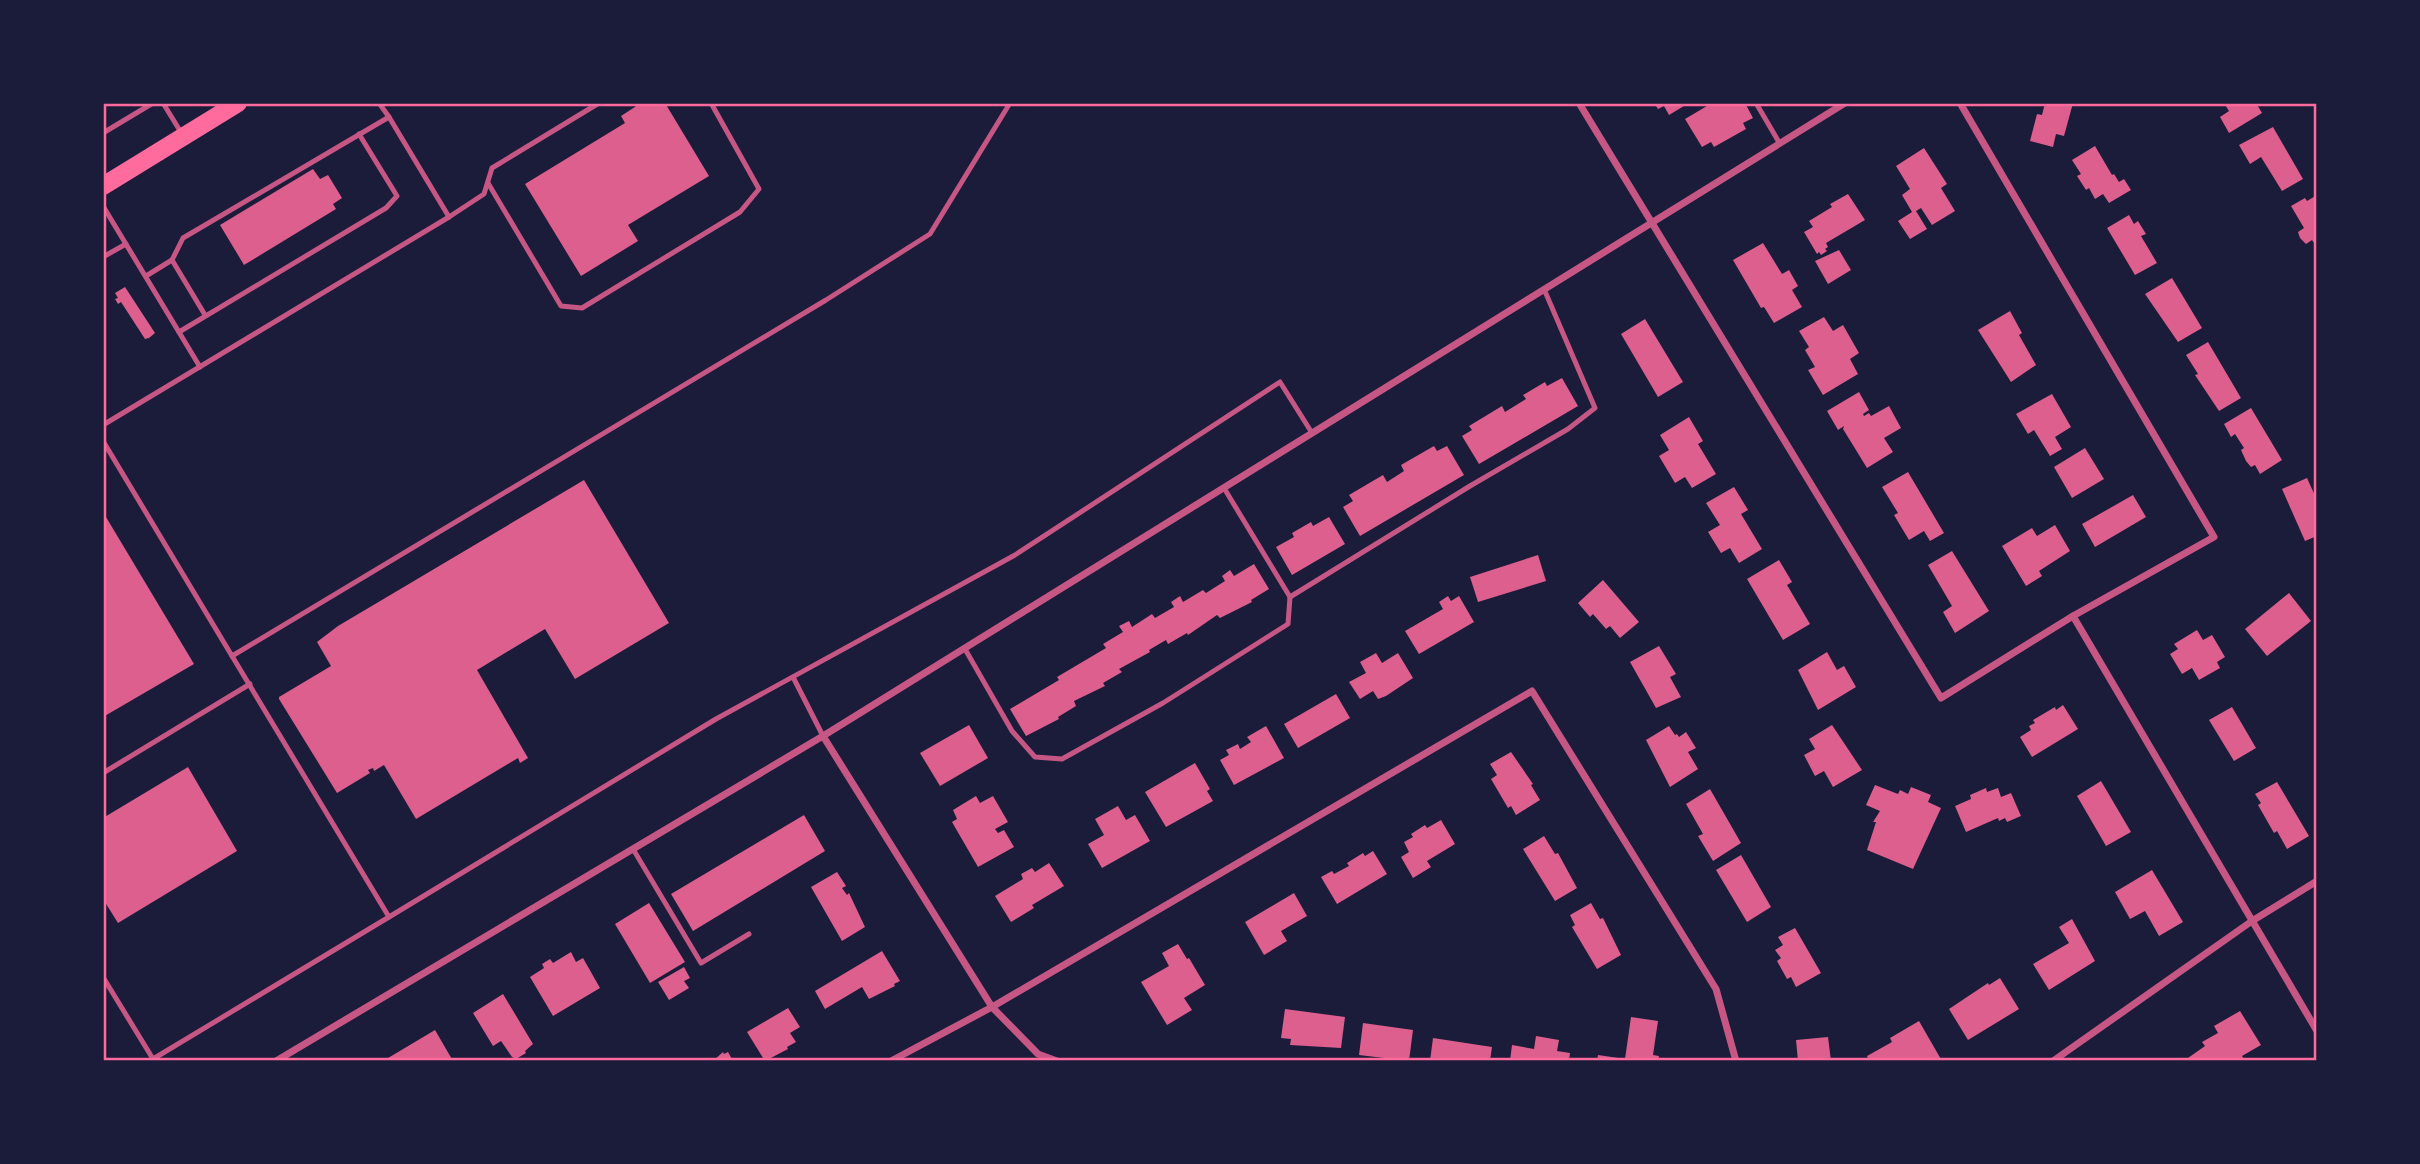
<svg xmlns="http://www.w3.org/2000/svg" width="2420" height="1164" viewBox="0 0 2420 1164" font-family="Merriweather,serif">
<rect width="100%" height="100%" fill="#1b1b3a"/>
<g fill="#dd5f8e">
<polygon points="641,103 665,103 709,176 628,225 638,241 581,276 525,184 625,123 621,116"/>
<polygon points="1654,103 1689,103 1669,115 1664,106 1658,109"/>
<polygon points="1712,103 1745,103 1753,118 1743,123 1746,129 1714,147 1711,142 1702,147 1685,119"/>
<polygon points="2045,103 2073,103 2064,136 2056,134 2053,147 2030,141 2037,114 2042,115"/>
<polygon points="2224,103 2256,103 2262,113 2229,133 2220,117 2229,111"/>
<polygon points="2273,127 2303,179 2282,191 2261,157 2250,164 2239,145"/>
<polygon points="2095,146 2112,175 2114,174 2119,182 2124,179 2131,190 2109,203 2103,194 2095,199 2089,188 2086,190 2077,176 2081,174 2072,160"/>
<polygon points="1924,148 1947,184 1941,188 1955,211 1932,225 1921,208 1916,211 1927,229 1910,239 1898,221 1912,212 1902,195 1910,189 1896,166"/>
<polygon points="313,169 320,179 328,175 342,198 333,204 336,209 244,265 220,225"/>
<polygon points="1848,194 1865,220 1826,243 1828,247 1825,249 1827,251 1821,255 1819,252 1817,254 1804,232 1813,227 1809,221 1832,207 1830,204"/>
<polygon points="2317,195 2317,247 2312,240 2306,244 2300,238 2298,232 2304,228 2291,206 2305,198 2307,201"/>
<polygon points="2129,215 2134,224 2138,221 2146,234 2141,236 2157,263 2135,275 2107,228"/>
<polygon points="1763,243 1782,274 1789,270 1798,286 1792,290 1802,307 1774,323 1764,307 1761,308 1733,260"/>
<polygon points="1839,250 1851,270 1828,284 1815,261"/>
<polygon points="2172,278 2202,328 2178,342 2145,294"/>
<polygon points="125,287 155,333 149,338 145,339 121,302 118,304 115,299 118,298 115,293"/>
<polygon points="2010,311 2022,333 2019,335 2036,365 2011,382 1978,330"/>
<polygon points="1824,317 1833,331 1843,325 1859,353 1850,359 1858,374 1823,395 1808,370 1815,367 1805,350 1809,347 1799,331"/>
<polygon points="1645,319 1683,382 1658,397 1621,334"/>
<polygon points="2208,342 2241,398 2219,411 2195,375 2198,374 2186,355"/>
<polygon points="1562,378 1578,406 1479,464 1462,436 1472,430 1469,426 1502,406 1505,412 1526,399 1523,395 1545,382 1547,386"/>
<polygon points="1859,392 1869,410 1863,414 1864,416 1869,413 1871,416 1889,406 1901,428 1884,438 1893,452 1867,468 1843,429 1844,426 1838,430 1827,411"/>
<polygon points="2052,394 2071,427 2055,437 2062,449 2050,456 2034,430 2028,434 2016,414"/>
<polygon points="2251,408 2282,460 2260,474 2255,465 2251,467 2246,461 2241,450 2244,448 2235,434 2231,437 2224,424"/>
<polygon points="1689,417 1703,441 1698,444 1716,474 1692,488 1685,477 1675,483 1659,456 1669,450 1660,435"/>
<polygon points="1434,446 1437,451 1447,446 1464,475 1360,536 1343,507 1353,501 1349,495 1383,475 1387,482 1404,471 1401,465"/>
<polygon points="2085,448 2104,479 2072,498 2054,467"/>
<polygon points="1908,472 1944,533 1930,541 1924,531 1909,540 1894,515 1898,513 1882,487"/>
<polygon points="2307,478 2317,500 2317,536 2305,541 2282,489"/>
<polygon points="584,480 669,623 575,679 545,629 477,670 528,758 520,763 518,758 416,819 384,765 374,771 373,768 368,770 370,773 337,793 279,699 279,697 331,666 317,642 338,626"/>
<polygon points="1734,487 1748,510 1741,514 1762,549 1739,563 1730,548 1721,553 1708,532 1720,525 1706,503"/>
<polygon points="2133,495 2146,517 2095,547 2082,524"/>
<polygon points="103,512 194,664 103,717"/>
<polygon points="1329,517 1345,544 1292,575 1276,547 1294,537 1292,533 1311,522 1313,526"/>
<polygon points="2055,525 2070,551 2039,571 2042,576 2026,586 2002,546 2032,528 2037,536"/>
<polygon points="1952,551 1989,611 1955,633 1943,612 1952,606 1928,565"/>
<polygon points="1538,555 1546,581 1478,602 1470,577"/>
<polygon points="1779,560 1792,582 1787,585 1810,624 1783,640 1747,579"/>
<polygon points="1254,564 1269,589 1251,600 1252,602 1220,618 1217,615 1188,635 1187,633 1168,644 1166,640 1149,650 1150,652 1119,669 1122,672 1103,683 1105,686 1074,701 1076,706 1058,717 1059,719 1026,736 1010,709 1059,680 1057,677 1106,648 1103,644 1123,632 1119,626 1129,621 1132,627 1152,614 1155,618 1174,607 1171,602 1180,596 1183,602 1203,590 1206,593 1225,581 1222,576 1230,570 1234,576"/>
<polygon points="1603,580 1639,622 1620,638 1610,626 1606,629 1593,614 1590,617 1578,603"/>
<polygon points="2289,593 2311,621 2267,656 2245,629"/>
<polygon points="1448,596 1451,601 1459,596 1474,622 1419,654 1405,631 1443,609 1439,602"/>
<polygon points="2197,630 2203,640 2212,635 2225,657 2217,662 2220,668 2199,680 2192,668 2182,674 2170,654 2178,649 2174,644"/>
<polygon points="1659,646 1676,674 1670,677 1681,697 1656,708 1630,662"/>
<polygon points="1827,652 1837,670 1844,666 1856,687 1818,710 1798,670"/>
<polygon points="1376,653 1382,663 1398,653 1413,678 1386,696 1378,699 1373,691 1360,699 1349,682 1366,673 1360,662"/>
<polygon points="1336,694 1350,718 1298,748 1284,724"/>
<polygon points="2063,705 2078,729 2032,757 2020,737 2031,730 2029,726 2035,723 2033,720 2055,707 2056,710"/>
<polygon points="2232,707 2256,748 2234,761 2209,720"/>
<polygon points="969,725 988,758 940,786 920,753"/>
<polygon points="1832,725 1862,770 1833,787 1824,771 1815,776 1804,755 1815,749 1809,739"/>
<polygon points="1266,726 1284,758 1234,785 1220,760 1229,755 1226,750 1238,744 1240,749 1251,742 1247,737"/>
<polygon points="1669,726 1675,735 1677,734 1679,737 1686,732 1696,748 1688,752 1698,769 1670,787 1646,740"/>
<polygon points="1511,752 1533,784 1531,785 1540,800 1516,815 1511,806 1508,808 1491,779 1497,775 1490,764"/>
<polygon points="1195,763 1210,789 1207,791 1213,801 1166,827 1145,792"/>
<polygon points="188,767 237,851 118,923 103,899 103,818"/>
<polygon points="2101,781 2131,832 2106,846 2077,796"/>
<polygon points="2277,782 2309,836 2287,849 2277,831 2274,833 2258,805 2261,803 2255,794"/>
<polygon points="1875,785 1898,794 1900,790 1908,794 1911,787 1931,795 1928,802 1941,808 1913,869 1867,850 1876,822 1873,822 1880,811 1866,805"/>
<polygon points="1986,788 1987,792 1998,788 2001,797 2011,793 2021,816 2007,822 2005,818 1999,821 1998,818 1966,832 1955,806 1971,799 1970,795"/>
<polygon points="1710,789 1741,843 1713,861 1698,836 1703,834 1686,804"/>
<polygon points="976,796 980,803 993,796 1008,822 995,829 998,833 1004,830 1014,847 978,867 952,822 957,819 953,810"/>
<polygon points="1118,806 1126,820 1135,815 1150,841 1102,868 1088,844 1104,835 1095,819"/>
<polygon points="804,815 825,851 693,931 671,894"/>
<polygon points="1441,820 1455,844 1427,861 1431,867 1413,878 1401,857 1409,852 1404,842 1413,837 1411,834 1425,825 1427,828"/>
<polygon points="1544,836 1555,854 1558,853 1577,888 1555,901 1523,849"/>
<polygon points="1373,851 1387,874 1337,904 1321,877 1332,871 1334,874 1349,866 1347,863 1363,853 1365,856"/>
<polygon points="1741,855 1771,907 1747,922 1716,870"/>
<polygon points="1049,863 1064,886 1032,905 1034,908 1011,922 995,896 1023,879 1021,874 1032,868 1035,872"/>
<polygon points="2152,870 2183,922 2159,936 2145,911 2130,919 2115,892"/>
<polygon points="837,872 846,886 842,888 847,895 849,893 865,927 842,941 811,887"/>
<polygon points="1294,893 1307,916 1281,931 1287,941 1264,955 1245,922"/>
<polygon points="649,903 685,962 650,983 615,924"/>
<polygon points="1591,903 1600,919 1603,918 1621,955 1597,969 1572,927 1575,925 1570,915"/>
<polygon points="2072,919 2095,961 2049,990 2033,964 2069,943 2059,927"/>
<polygon points="1795,928 1821,973 1796,987 1791,977 1787,979 1777,961 1781,958 1775,950 1783,945 1778,937"/>
<polygon points="1178,944 1187,959 1189,958 1205,985 1184,998 1192,1010 1167,1025 1141,982 1169,966 1162,953"/>
<polygon points="882,951 900,981 894,984 895,986 869,999 862,987 825,1009 815,991"/>
<polygon points="571,952 576,962 583,958 600,988 553,1016 530,977 544,968 542,964 550,959 553,963"/>
<polygon points="684,967 690,978 684,981 689,988 669,1000 658,982"/>
<polygon points="2000,978 2019,1009 1968,1040 1949,1009 1988,983 1989,985"/>
<polygon points="503,994 533,1044 525,1051 526,1053 516,1059 512,1057 501,1041 493,1046 473,1013"/>
<polygon points="788,1008 800,1027 790,1033 796,1042 787,1047 788,1049 765,1061 747,1032"/>
<polygon points="1285,1009 1345,1017 1341,1048 1290,1045 1291,1039 1281,1038"/>
<polygon points="2240,1011 2261,1045 2242,1056 2245,1061 2190,1061 2188,1058 2205,1046 2202,1042 2218,1033 2214,1026"/>
<polygon points="1631,1017 1658,1021 1653,1055 1659,1056 1658,1061 1597,1061 1598,1055 1625,1059"/>
<polygon points="1919,1021 1942,1061 1869,1061 1867,1056 1892,1042 1890,1038"/>
<polygon points="1363,1023 1413,1030 1409,1061 1359,1055"/>
<polygon points="435,1030 453,1061 383,1061"/>
<polygon points="1536,1036 1559,1040 1557,1051 1570,1053 1569,1061 1510,1061 1512,1045 1534,1049"/>
<polygon points="1828,1037 1831,1061 1798,1061 1796,1040"/>
<polygon points="1433,1038 1492,1047 1490,1061 1430,1061"/>
<polygon points="723,1052 724,1054 728,1052 733,1061 713,1061"/>
</g>
<g fill="none" stroke-linecap="round" stroke-linejoin="round">
<g stroke="#c65784" stroke-width="5">
<polyline points="163,103 182,134"/>
<polyline points="1756,103 1780,144"/>
<polyline points="389,117 449,217"/>
<polyline points="103,133 153,103"/>
<polyline points="488,183 561,306 582,308 740,212 759,189 711,103"/>
<polyline points="103,206 200,367"/>
<polyline points="103,257 126,244"/>
<polyline points="172,260 205,315"/>
<polyline points="146,276 172,260 183,238 389,117 379,103"/>
<polyline points="179,332 386,208 397,196 359,134"/>
<polyline points="103,425 449,217 484,194 492,168 599,103"/>
<polyline points="103,441 232,656"/>
<polyline points="1224,488 1290,597 1470,486 1568,429 1595,408 1544,289"/>
<polyline points="965,649 1012,731 1035,757 1062,759 1163,703 1288,624 1290,597"/>
<polyline points="793,677 823,736"/>
<polyline points="103,773 250,684"/>
<polyline points="633,849 701,963 749,934"/>
<polyline points="389,917 716,719 1015,555 1280,382 1312,433"/>
<polyline points="103,977 153,1059 389,917 232,656 826,300 930,234 1010,103"/>
</g>
<g stroke="#c65784" stroke-width="7">
<polyline points="1579,103 1941,698 2073,616 2214,537 1960,103"/>
<polyline points="2073,616 2317,1031"/>
<polyline points="823,736 992,1007 1038,1054 1057,1061"/>
<polyline points="276,1061 823,736 1845,103"/>
<polyline points="891,1061 992,1007 1532,691 1716,989 1736,1061"/>
<polyline points="2053,1061 2252,921 2317,881"/>
</g>
<polyline stroke="#ff6b9d" stroke-width="18" points="103,186 238,103"/>
</g>
<rect width="2420" height="1164" fill="none" stroke="#1b1b3a" stroke-width="210"/>
<rect x="105" y="105" width="2210" height="954" fill="none" stroke="#ff6b9d" stroke-width="2.5"/>
</svg>
